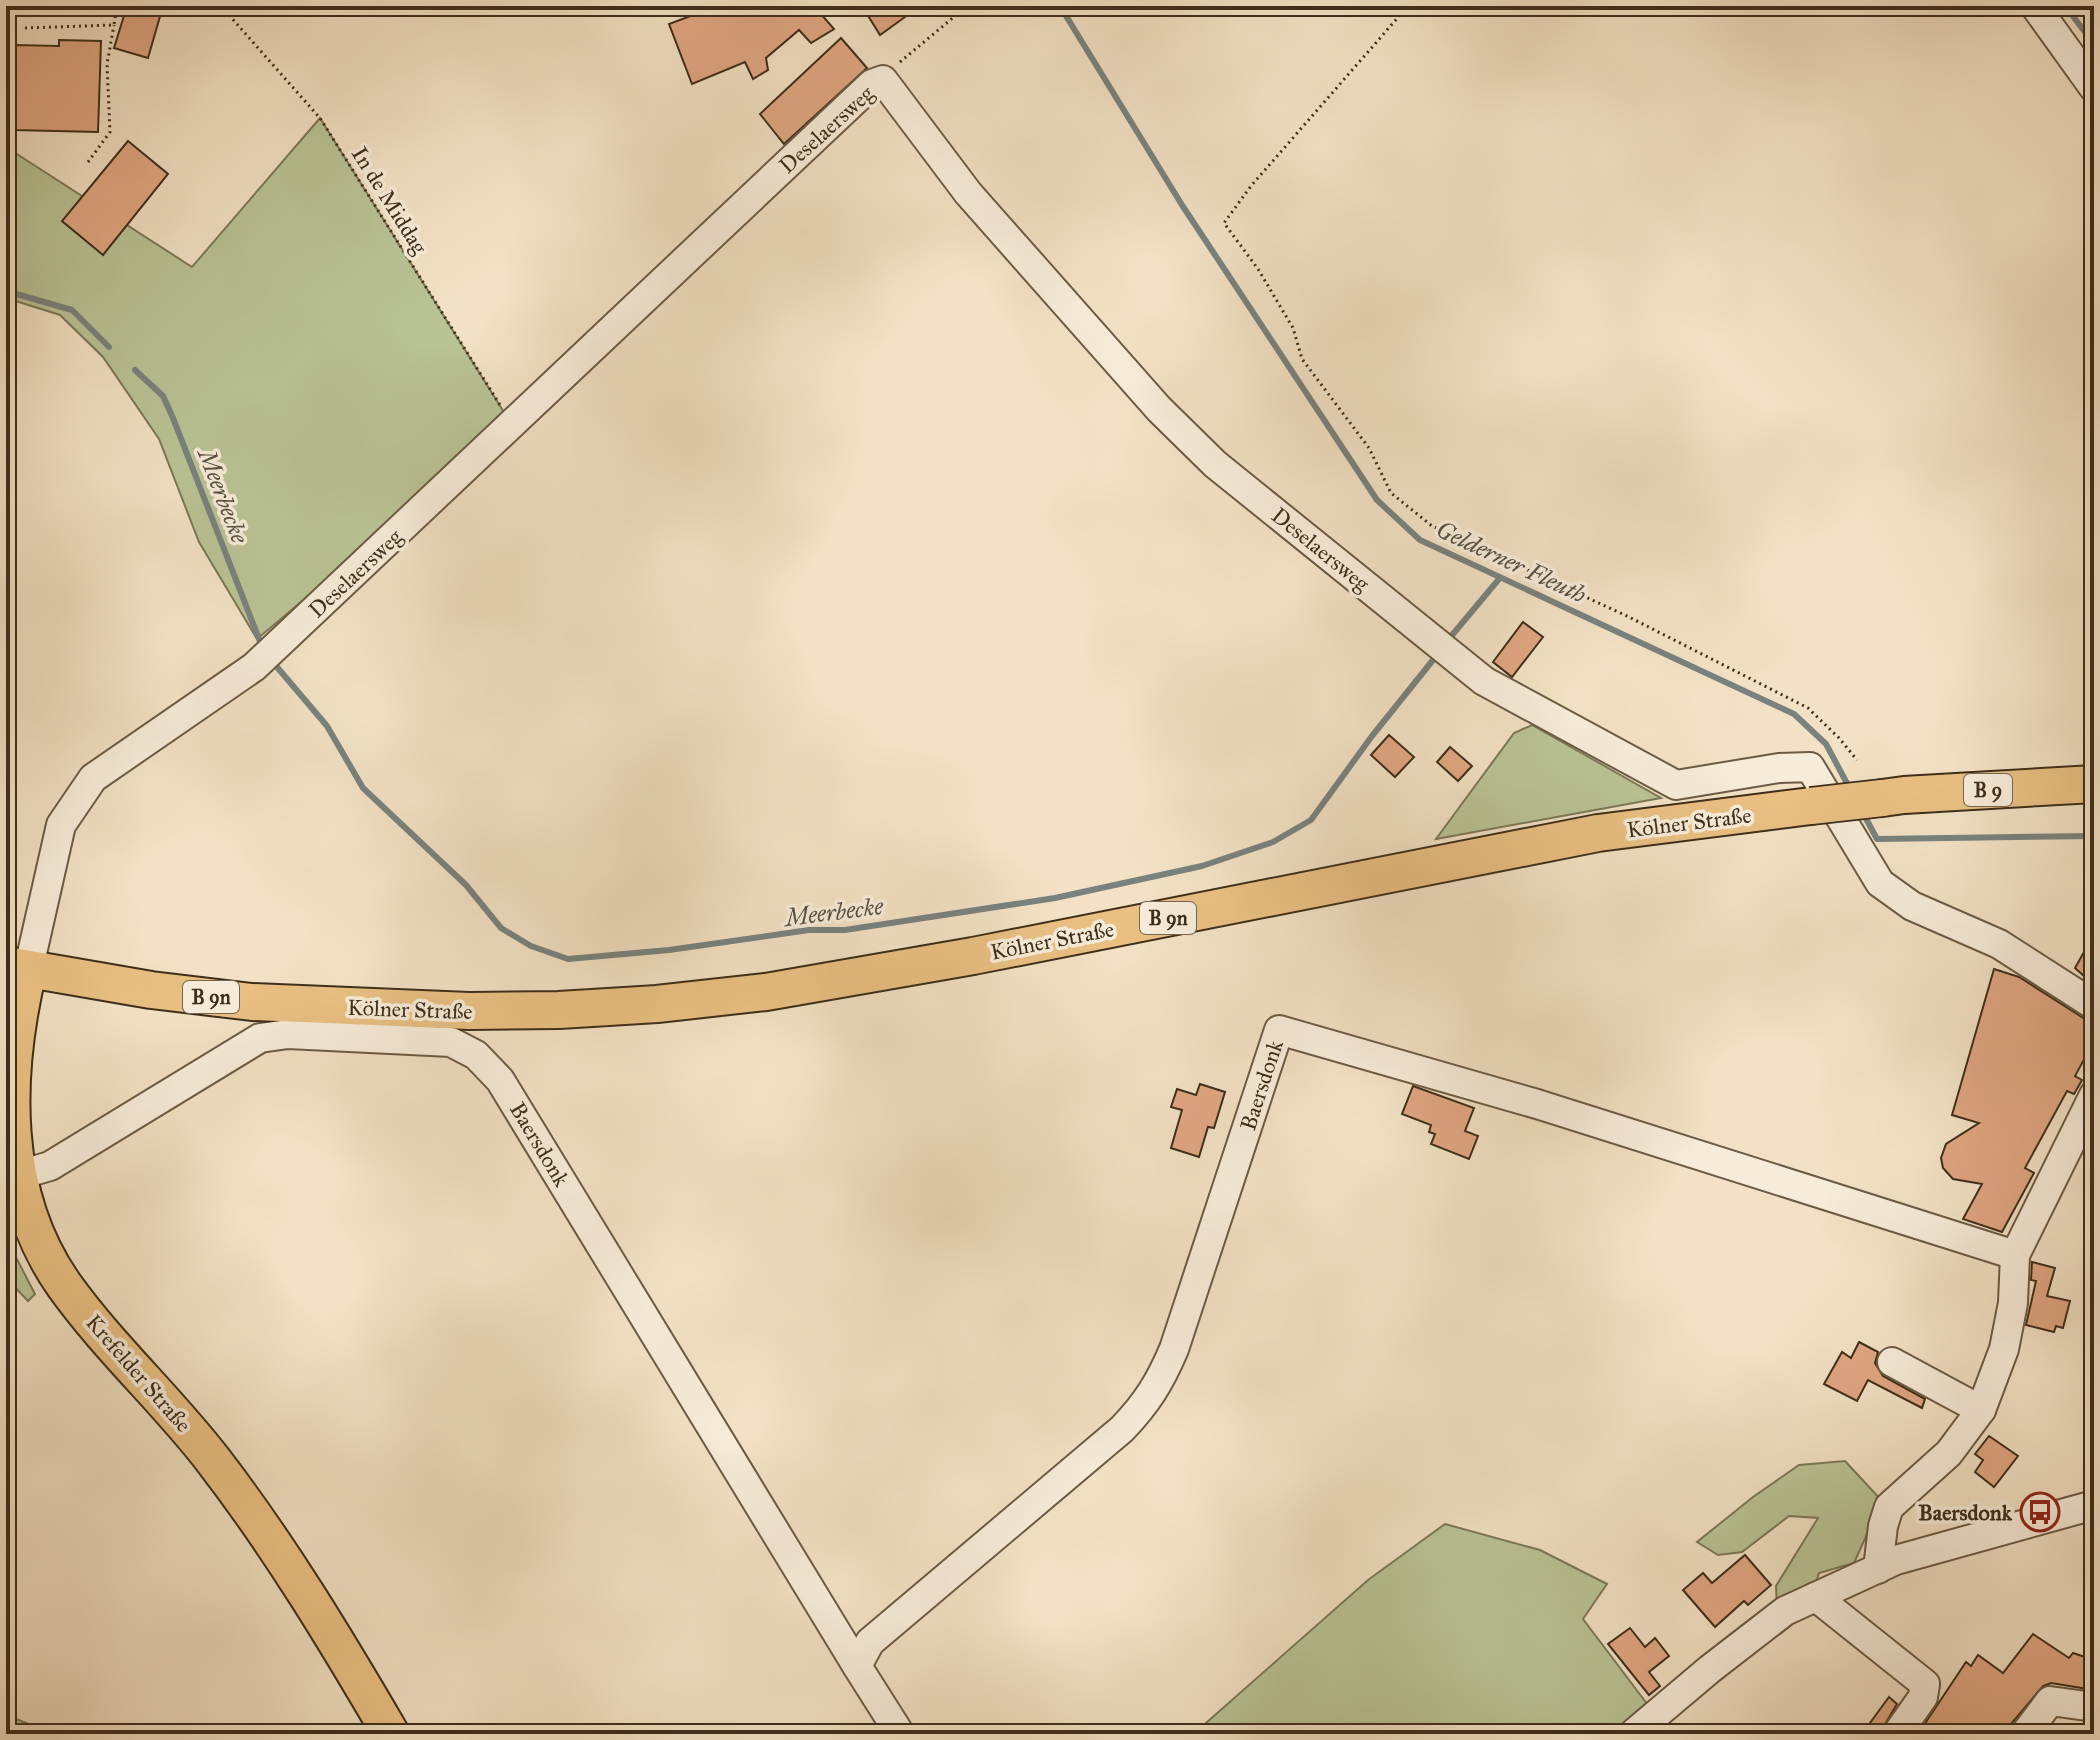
<svg xmlns="http://www.w3.org/2000/svg" width="2100" height="1740" viewBox="0 0 2100 1740" font-family="'IM FELL Great Primer',serif">
<rect width="100%" height="100%" fill="#f2e1c4"/>
<filter id="stains"><feTurbulence type="fractalNoise" baseFrequency=".0025" numOctaves="4"/><feColorMatrix values="0 0 0 0 .2 0 0 0 0 .09 0 0 0 0 .02 0 0 0 .5 -.17"/></filter>
<radialGradient id="worn" r=".72"><stop offset=".6" stop-color="#630" stop-opacity="0"/><stop offset="1" stop-color="#630" stop-opacity=".3"/></radialGradient>
<g fill="#b9c395" stroke="#7c7858" stroke-width="2">
<polygon points="320,118 512,425 257,639 199,542 159,439 103,357 60,315 6,298 6,147 192,267"/>
<polygon points="1532,725 1661,798 1436,839 1514,733"/>
<polygon points="6,1238 35,1294 28,1301 6,1278"/>
<polygon points="1845,1461 1882,1501 1854,1563 1819,1573 1813,1592 1777,1609 1776,1586 1818,1518 1789,1516 1742,1552 1718,1555 1697,1542 1753,1497 1799,1465"/>
<polygon points="1445,1524 1540,1550 1607,1584 1583,1619 1657,1717 1636,1734 1198,1734 1206,1723 1368,1580"/>
<polygon points="6,1715 54,1734 6,1734"/>
</g>
<g fill="none" stroke-linecap="round" stroke-linejoin="round">
<g stroke="#79827e" stroke-width="6">
<polyline points="1060,6 1182,205 1377,500 1420,540 1794,714 1826,744 1850,789"/>
<polyline points="2069,11 2094,44"/>
<polyline points="6,291 72,310 109,347"/>
<polyline points="135,370 163,396 173,418 261,644"/>
<polyline points="1448,640 1499,579"/>
<polyline points="271,660 327,726 363,788 466,885 501,928 531,946 568,959 669,950 809,930 845,930 1055,898 1202,866 1273,842 1311,820 1372,736 1437,655"/>
<polyline points="1863,813 1877,839 2094,836"/>
</g>
</g>
<g fill="#e0a682" stroke="#3e2e1a" stroke-width="2">
<polygon points="127,6 163,6 148,58 114,48"/>
<polygon points="717,6 814,6 834,29 811,43 799,30 766,58 768,70 753,79 745,62 692,84 669,24"/>
<polygon points="881,6 900,6 905,17 880,35 867,14"/>
<polygon points="841,38 867,68 784,144 760,114"/>
<polygon points="59,40 101,41 98,132 13,130 15,45 59,46"/>
<polygon points="128,141 168,174 103,255 62,221"/>
<polygon points="1523,622 1543,637 1512,677 1493,662"/>
<polygon points="1389,735 1414,757 1395,777 1371,755"/>
<polygon points="1450,747 1472,766 1458,781 1437,762"/>
<polygon points="2094,934 2094,985 2075,968"/>
<polygon points="1994,969 2019,977 2085,1019 2094,1022 2094,1041 2075,1076 2082,1080 2074,1094 2067,1091 2025,1168 2034,1173 2002,1232 1963,1219 1982,1184 1953,1179 1943,1168 1941,1158 1946,1144 1979,1123 1952,1115"/>
<polygon points="1200,1084 1225,1092 1214,1128 1208,1127 1199,1157 1171,1148 1182,1110 1171,1107 1177,1089 1196,1095"/>
<polygon points="1413,1086 1474,1108 1465,1131 1478,1136 1469,1159 1431,1144 1435,1134 1429,1132 1431,1125 1402,1114"/>
<polygon points="2032,1262 2055,1268 2047,1296 2070,1301 2063,1328 2056,1326 2054,1332 2026,1325 2036,1281 2031,1280"/>
<polygon points="1859,1342 1878,1352 1875,1363 1883,1376 1925,1399 1922,1408 1868,1380 1857,1401 1824,1384 1842,1352 1851,1358"/>
<polygon points="1989,1436 2018,1456 1994,1487 1975,1472 1983,1460 1975,1454"/>
<polygon points="1745,1555 1771,1585 1748,1605 1744,1601 1715,1627 1683,1590 1703,1573 1712,1583"/>
<polygon points="1630,1628 1645,1647 1655,1638 1669,1656 1649,1672 1660,1686 1649,1695 1608,1644"/>
<polygon points="2033,1634 2069,1658 2073,1653 2094,1660 2094,1690 2051,1683 2043,1686 2011,1724 2008,1734 1918,1734 1966,1662 1971,1666 1978,1655 2003,1673"/>
<polygon points="1889,1697 1897,1704 1881,1731 1870,1723"/>
</g>
<g fill="none" stroke-linecap="round" stroke-linejoin="round">
<g stroke="#6b5b44" stroke-width="32">
<g id="minor">
<polyline points="2035,6 2094,88"/>
<polyline points="28,971 61,825 93,778 254,667 872,84 883,80 968,193 1159,409 1215,464 1484,681 1676,785 1779,768 1810,767 1880,883 1912,906 1999,944 2094,1005"/>
<polyline points="16,1176 50,1166 260,1038 288,1034 451,1042 476,1055 500,1080 857,1666"/>
<polyline points="1892,1362 1981,1410"/>
<polyline points="1878,1569 1883,1526 1889,1507 1949,1453 1981,1410 2004,1349 2013,1303 2015,1255 2094,1095"/>
<polyline points="1816,1597 1925,1684 1923,1697 1897,1734"/>
<path d="M900 1734 857 1666 870 1642 1122 1429C1147 1403 1160 1382 1174 1349L1279 1030 1537 1104 2015 1255"/>
<polyline points="1633,1734 1710,1669 1785,1611 1896,1560 2094,1505"/>
<polyline points="2025,1734 2050,1701 2094,1707"/>
</g>
</g>
<g stroke="#3e2e1a" stroke-width="40">
<g id="major">
<polyline points="1882,798 1904,795 2094,784"/>
<polyline points="6,965 151,990 252,1002 469,1011 559,1010 657,1004 766,992 973,956 1598,833 1811,806"/>
<path d="M28 971C3 1076 0 1194 64 1285 109 1348 167 1400 213 1460 280 1547 336 1640 391 1734"/>
</g>
</g>
<g stroke="#3e2e1a" stroke-width="3" stroke-dasharray="2 4" stroke-linecap="butt">
<polyline points="221,6 320,118 500,405"/>
<polyline points="1408,6 1251,186 1224,223 1258,269 1293,328 1302,359 1369,448 1391,493 1432,526 1629,617 1808,708 1839,738 1857,760"/>
<polyline points="25,28 114,25 117,6"/>
<polyline points="900,62 967,6"/>
<polyline points="88,162 110,132 107,64 114,25"/>
</g>
<use href="#minor" stroke="#f7ecd9" stroke-width="28"/>
<use href="#major" stroke="#e9c082" stroke-width="36"/>
<g stroke="#3e2e1a" stroke-width="40" stroke-linecap="butt">
<polyline id="major-bridge" points="1811,806 1882,798"/>
</g>
<use href="#major-bridge" stroke="#e9c082" stroke-width="36"/>
</g>
<defs>
<g id="bus-ring" transform="scale(2)"><circle r="9.5" fill="#f7ecd9" stroke="#8f2418" stroke-width="1.5"/><path d="M-5-6H5V4H4V6H2V4H-2V6H-4V4H-5ZM-3.5-4V0h7V-4ZM-3.5 1.2v1.5H-2V1.2ZM2 1.2v1.5H3.5V1.2Z" fill="#8f2418"/></g>
</defs>
<g fill-rule="evenodd">
<use href="#bus-ring" x="2040" y="1512"/>
</g>
<g text-anchor="middle" stroke-width="7" stroke-linejoin="round" paint-order="stroke">
<g fill="#f7ecd9" stroke="#766753" stroke-width="2">
<rect x="1964" y="774" width="48" height="32" rx="6"/>
<rect x="1140" y="902" width="56" height="32" rx="6"/>
<rect x="183" y="981" width="56" height="32" rx="6"/>
</g>
<g font-size="20" font-weight="bold" fill="#3e2e1a">
<text x="1988" y="797">B 9</text>
<text x="1168" y="925">B 9n</text>
<text x="211" y="1004">B 9n</text>
</g>
<g font-size="22" fill="#3e2e1a" stroke="#f7ecd9">
<text transform="translate(826 129) rotate(-42)" y="8">Deselaersweg</text>
<text transform="translate(390 200) rotate(58)" y="8">In de Middag</text>
<text transform="translate(1321 549) rotate(39)" y="8">Deselaersweg</text>
<text transform="translate(355 573) rotate(-43)" y="8">Deselaersweg</text>
<text transform="translate(1689 822) rotate(-7)" y="8">Kölner Straße</text>
<text transform="translate(1052 940) rotate(-11)" y="8">Kölner Straße</text>
<text transform="translate(410 1009) rotate(2)" y="8">Kölner Straße</text>
<text transform="translate(1261 1085) rotate(-72)" y="8">Baersdonk</text>
<text transform="translate(540 1144) rotate(59)" y="8">Baersdonk</text>
<text transform="translate(139 1373) rotate(49)" y="8">Krefelder Straße</text>
</g>
<g font-size="22" font-weight="bold" fill="#3e2e1a" stroke="#f7ecd9" text-anchor="end">
<text x="2012" y="1520">Baersdonk</text>
</g>
<g font-size="24" font-style="italic" fill="#575144" stroke="#f7ecd9">
<text transform="translate(223 496) rotate(69)" y="8">Meerbecke</text>
<text transform="translate(1511 562) rotate(25)" y="8">Gelderner Fleuth</text>
<text transform="translate(834 912) rotate(-7)" y="8">Meerbecke</text>
</g>
</g>
<rect width="2100" height="1740" fill="none" stroke="#f2e1c4" stroke-width="32"/>
<rect x="8" y="8" width="2084" height="1724" fill="none" stroke="#3e2e1a" stroke-width="4"/>
<rect x="16" y="16" width="2068" height="1708" fill="none" stroke="#3e2e1a" stroke-width="2"/>
<rect width="100%" height="100%" filter="url(#stains)"/>
<rect width="100%" height="100%" fill="url(#worn)"/>
</svg>
